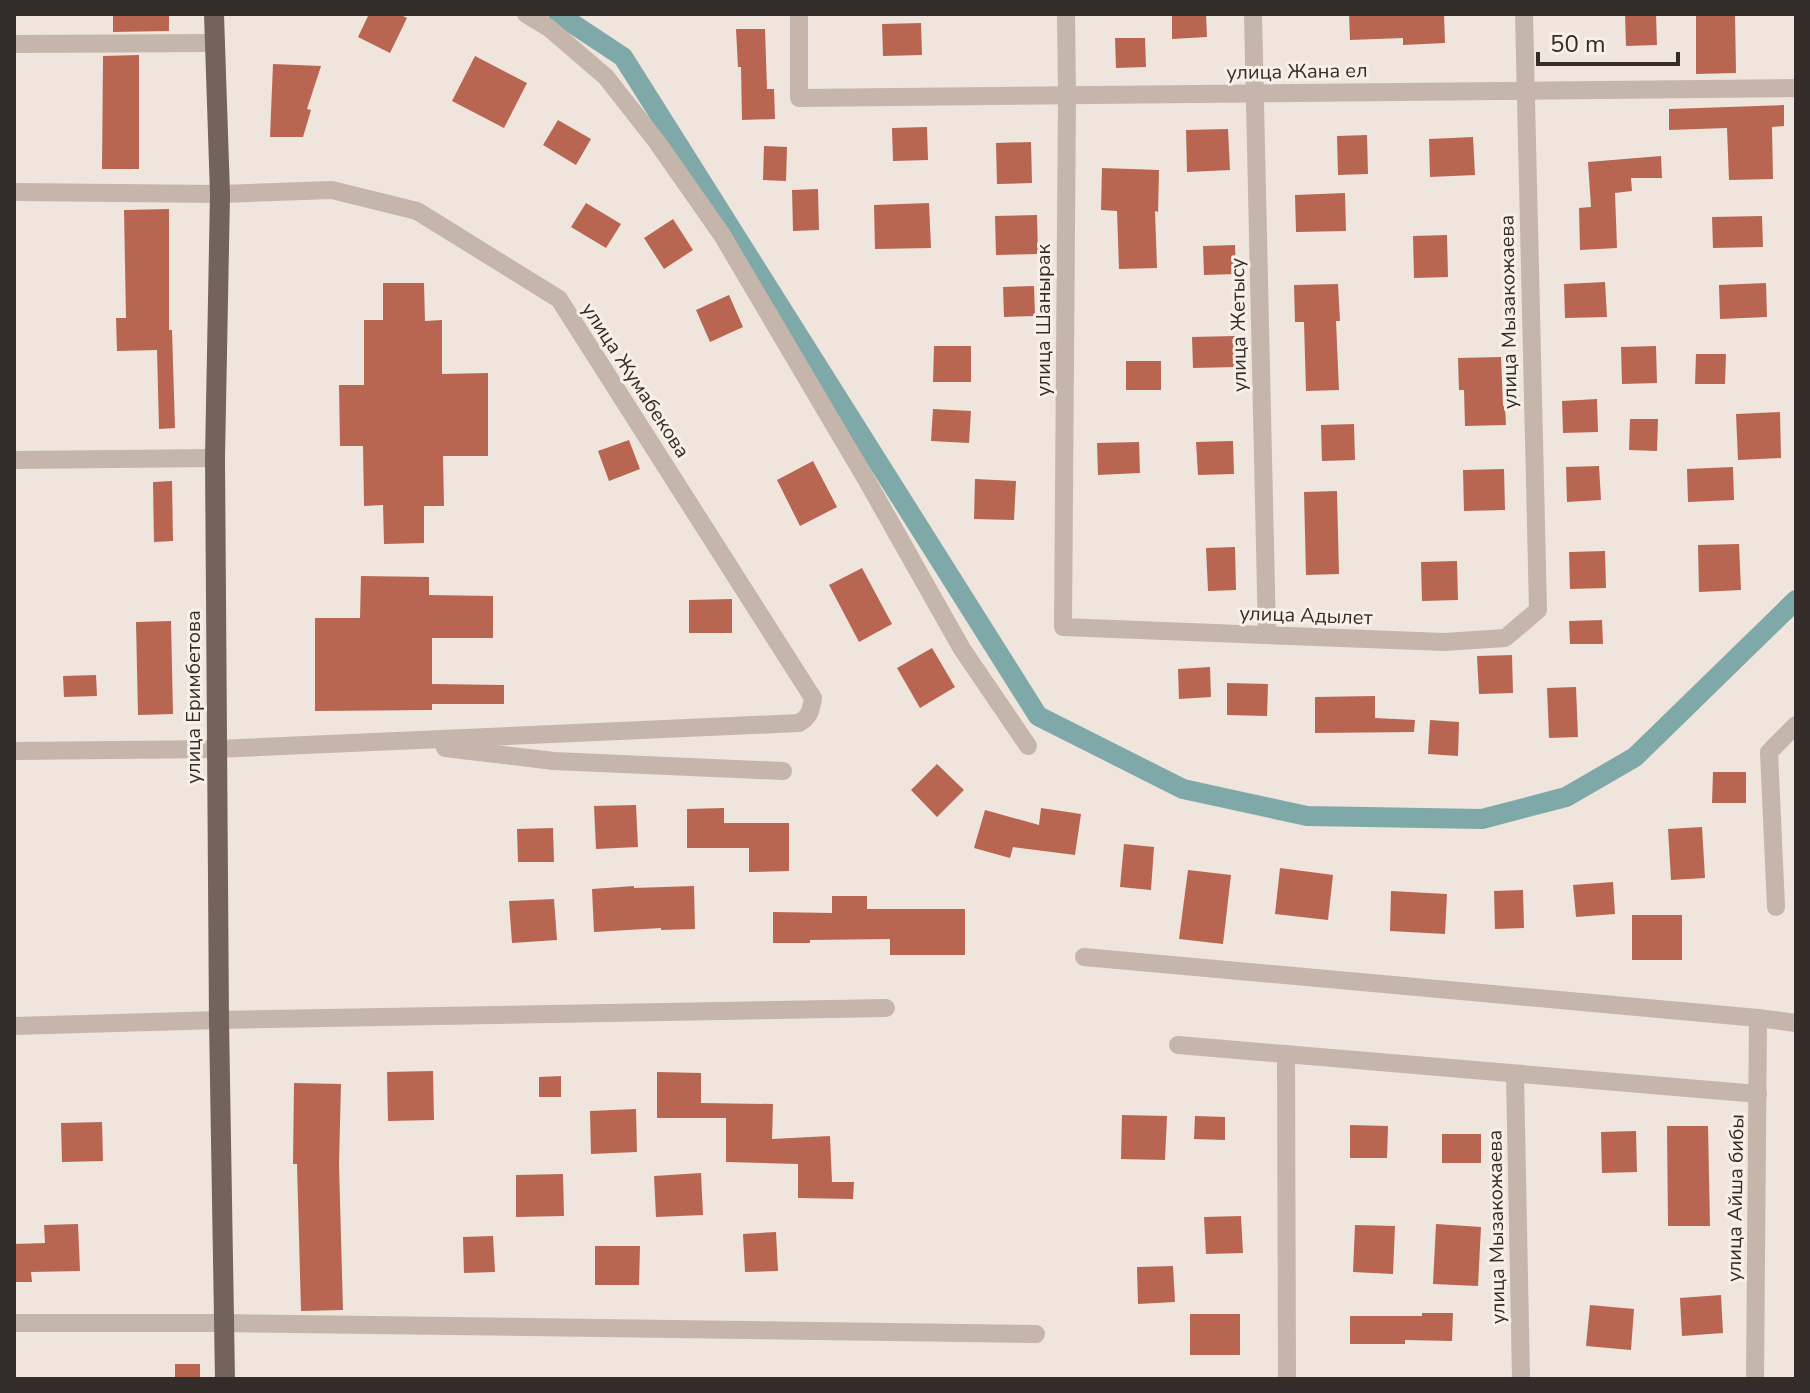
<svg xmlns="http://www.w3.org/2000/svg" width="1810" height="1393" viewBox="0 0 1810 1393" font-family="'Nunito Sans',sans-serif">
<rect width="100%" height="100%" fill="#efe5dd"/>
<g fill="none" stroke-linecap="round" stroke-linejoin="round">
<polyline stroke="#7fa9a8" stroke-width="20" points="558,14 623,57 1038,716 1183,789 1307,816 1482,819 1566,797 1635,757 1796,600"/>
</g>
<g fill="#b86652">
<polygon points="113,14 169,14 169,31 113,32"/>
<polygon points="369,14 399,14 407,18 390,53 358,37"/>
<polygon points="1172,14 1206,14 1207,37 1172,39"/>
<polygon points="1349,14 1444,14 1445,43 1403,45 1403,38 1350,40"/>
<polygon points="1625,14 1656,14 1657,45 1626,46"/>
<polygon points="1696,14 1735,14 1736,73 1696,74"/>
<polygon points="921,23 922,55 883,56 882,24"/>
<polygon points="736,29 765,29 767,89 774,89 775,119 742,120 741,67 738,67"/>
<polygon points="1115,38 1145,38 1146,67 1116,68"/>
<polygon points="139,55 139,169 102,169 103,56"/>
<polygon points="475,56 527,83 504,128 452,101"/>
<polygon points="273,64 321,66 307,109 311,110 303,137 270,137"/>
<polygon points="1784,105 1784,126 1772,127 1773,179 1729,180 1727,128 1669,130 1669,109"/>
<polygon points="558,120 591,139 576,165 543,145"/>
<polygon points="927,127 928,160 893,161 892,128"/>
<polygon points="1228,129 1230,170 1187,172 1186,130"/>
<polygon points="1367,135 1368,174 1338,175 1337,136"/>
<polygon points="1473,137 1475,175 1430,177 1429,139"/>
<polygon points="1031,142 1032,183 997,184 996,143"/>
<polygon points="764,146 787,147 786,181 763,180"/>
<polygon points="1661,156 1662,178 1631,178 1632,191 1615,193 1617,248 1580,250 1579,208 1591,207 1588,162"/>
<polygon points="1102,168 1159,170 1158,212 1155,211 1157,268 1119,269 1117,211 1101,210"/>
<polygon points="818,189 819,230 793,231 792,190"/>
<polygon points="1345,193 1346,231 1296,232 1295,195"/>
<polygon points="586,203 621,224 606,248 571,227"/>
<polygon points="929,203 931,248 875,249 874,205"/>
<polygon points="169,209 169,330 172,330 175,428 159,429 157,350 117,351 116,318 126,318 124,210"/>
<polygon points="1037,215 1038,254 996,255 995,216"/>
<polygon points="1762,216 1763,247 1713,248 1712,217"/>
<polygon points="673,219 693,250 664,269 644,238"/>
<polygon points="1447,235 1448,277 1414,278 1413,236"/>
<polygon points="1235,245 1236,274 1204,275 1203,246"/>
<polygon points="1605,282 1607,317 1565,318 1564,284"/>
<polygon points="383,283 424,283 425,321 442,320 442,374 488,373 488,456 443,456 444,506 424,506 424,543 384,544 383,505 364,506 363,446 340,446 339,385 364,385 364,320 383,320"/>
<polygon points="1766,283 1767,317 1720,319 1719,285"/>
<polygon points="1338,284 1340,321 1336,321 1339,390 1306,391 1304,322 1295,322 1294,285"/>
<polygon points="1034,286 1035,316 1004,317 1003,287"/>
<polygon points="729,295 743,327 710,342 696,310"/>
<polygon points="1235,336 1236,367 1193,368 1192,337"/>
<polygon points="934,346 971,346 971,382 933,382"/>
<polygon points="1656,346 1657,383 1622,384 1621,347"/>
<polygon points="1696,354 1726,354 1725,384 1695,384"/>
<polygon points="1501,357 1503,406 1505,406 1506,425 1465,426 1464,390 1459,390 1458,358"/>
<rect x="1126" y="361" width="35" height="29"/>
<polygon points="1597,399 1598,432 1563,433 1562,401"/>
<polygon points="933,409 971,411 969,443 931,441"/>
<polygon points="1780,412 1781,458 1738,460 1736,414"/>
<polygon points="1630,419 1658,419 1657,451 1629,450"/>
<polygon points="1354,424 1355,460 1322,461 1321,425"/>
<polygon points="629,440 640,469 609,481 598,451"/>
<polygon points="1233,441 1234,474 1198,475 1196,442"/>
<polygon points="1139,442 1140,473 1098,475 1097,443"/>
<polygon points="813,461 837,507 800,526 777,480"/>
<polygon points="1599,466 1601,500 1567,502 1566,467"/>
<polygon points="1733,467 1734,500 1688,502 1687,469"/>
<polygon points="1504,469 1505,510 1464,511 1463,470"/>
<polygon points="975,479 1016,481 1014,520 974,519"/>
<polygon points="172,481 173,541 154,542 153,482"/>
<polygon points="1337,491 1339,574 1306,575 1304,492"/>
<polygon points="1739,544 1741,590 1699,592 1698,545"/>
<polygon points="1235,547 1236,590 1208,591 1206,548"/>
<polygon points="1605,551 1606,588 1570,589 1569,552"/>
<polygon points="1457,561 1458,600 1422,601 1421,562"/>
<polygon points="862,568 892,624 859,642 829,585"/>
<polygon points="361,576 429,577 429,595 493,596 493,638 432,638 432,684 504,685 504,704 432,704 432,710 315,711 315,618 360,618"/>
<polygon points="732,599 732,633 689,633 689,600"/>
<polygon points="1602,620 1603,644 1570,644 1569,621"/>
<polygon points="171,621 173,714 138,715 136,622"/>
<polygon points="932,648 955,687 920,708 897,668"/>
<polygon points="1512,655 1513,693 1479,694 1477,656"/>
<polygon points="1210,667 1211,697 1179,699 1178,669"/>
<polygon points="96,675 97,696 64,697 63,676"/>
<polygon points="1227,683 1268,684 1267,716 1227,715"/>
<polygon points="1576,687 1578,737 1549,738 1547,688"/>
<polygon points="1375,696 1375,718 1415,720 1414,732 1315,733 1315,697"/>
<polygon points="1430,720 1459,722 1458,756 1428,754"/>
<polygon points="937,764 964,790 937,817 911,790"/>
<polygon points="1713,772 1746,772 1746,803 1712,803"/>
<polygon points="636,805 638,847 596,849 594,806"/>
<polygon points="724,808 724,823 789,823 789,871 749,872 749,848 687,848 687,809"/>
<polygon points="1041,808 1081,814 1075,855 1013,847 1010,858 974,848 985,810 1039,825"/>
<polygon points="1702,827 1705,878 1671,880 1668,829"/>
<polygon points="553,828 554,862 518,862 517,829"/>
<polygon points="1124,844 1154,847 1151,890 1120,887"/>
<polygon points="1280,868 1333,875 1328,920 1275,914"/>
<polygon points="1188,870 1231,875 1223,944 1179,939"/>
<polygon points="1613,882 1615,914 1576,917 1573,885"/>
<polygon points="634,886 634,888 694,886 695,929 661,930 661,928 594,932 592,889"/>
<polygon points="1523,890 1524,928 1495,929 1494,891"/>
<polygon points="1391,891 1447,894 1445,934 1390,931"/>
<polygon points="832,896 867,896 867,909 965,909 965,955 890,955 890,939 810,940 810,943 773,943 773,912 832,913"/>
<polygon points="554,899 557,940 512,943 509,901"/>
<rect x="1632" y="915" width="50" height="45"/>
<polygon points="433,1071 434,1120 388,1121 387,1072"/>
<polygon points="657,1072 701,1073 701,1103 773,1104 772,1139 830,1136 832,1182 854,1182 853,1199 798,1198 798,1164 726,1162 726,1118 657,1118"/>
<polygon points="561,1076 561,1097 539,1097 539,1077"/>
<polygon points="294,1083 341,1084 339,1164 343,1310 301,1311 297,1164 293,1164"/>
<polygon points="636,1109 637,1152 591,1154 590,1111"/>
<polygon points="1122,1115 1167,1116 1165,1160 1121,1159"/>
<polygon points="1195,1116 1225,1117 1225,1140 1194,1139"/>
<polygon points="102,1122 103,1161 62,1162 61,1123"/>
<polygon points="1350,1125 1388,1126 1387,1158 1350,1158"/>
<polygon points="1667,1126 1708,1126 1710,1226 1668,1226"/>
<polygon points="1636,1131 1637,1172 1602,1173 1601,1132"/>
<rect x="1442" y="1134" width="39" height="29"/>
<polygon points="701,1173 703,1215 656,1217 654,1176"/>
<polygon points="563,1174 564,1216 516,1217 516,1175"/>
<polygon points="1241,1216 1243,1253 1206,1254 1204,1217"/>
<polygon points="78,1224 80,1271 31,1272 32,1282 14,1282 14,1244 45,1243 44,1225"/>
<polygon points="1436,1224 1481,1227 1478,1286 1433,1284"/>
<polygon points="1355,1225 1395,1226 1393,1274 1353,1272"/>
<polygon points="776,1232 778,1271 745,1272 743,1234"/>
<polygon points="493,1236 495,1272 464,1273 463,1237"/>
<polygon points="595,1246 640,1246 639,1285 595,1285"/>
<polygon points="1173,1266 1175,1302 1138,1304 1137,1267"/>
<polygon points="1721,1295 1723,1333 1682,1336 1680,1298"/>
<polygon points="1590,1305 1634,1309 1631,1350 1586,1346"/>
<polygon points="1422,1313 1453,1313 1452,1341 1405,1340 1405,1344 1350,1344 1350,1316 1422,1316"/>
<rect x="1190" y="1314" width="50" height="41"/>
<rect x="175" y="1364" width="25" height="15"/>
</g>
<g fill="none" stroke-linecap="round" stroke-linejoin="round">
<g stroke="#c6b5aa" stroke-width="18">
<polyline points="526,14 549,28 606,77 657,142 722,235 866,479 962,649 1028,746"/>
<polyline points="799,14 799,98 1796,88"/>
<polyline points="1066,14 1067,95 1063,627 1444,642 1505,638 1538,610 1524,14"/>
<polyline points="1253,14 1267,635"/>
<polyline points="14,44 215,43"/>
<path d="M14 192 220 194 332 190 417 211 559 299 813 698C811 710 810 717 799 723L217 749 14 751"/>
<polyline points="14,460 215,458"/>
<polyline points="445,748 554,761 783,771"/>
<polyline points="1776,907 1769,752 1796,725"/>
<polyline points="1084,957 1758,1018 1796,1023"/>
<polyline points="14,1026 219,1020 886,1008"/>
<polyline points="1178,1045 1758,1094"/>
<polyline points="1286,1054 1287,1379"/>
<polyline points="1515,1074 1521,1379"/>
<polyline points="14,1323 225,1323 1036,1334"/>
<polyline points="1755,1379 1758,1018"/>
</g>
<polyline stroke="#74635b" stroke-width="20" points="214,14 220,194 215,458 219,1020 225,1379"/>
</g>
<g text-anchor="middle" stroke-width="6" stroke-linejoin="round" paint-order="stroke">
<g font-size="20" fill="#342c29" stroke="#f7f0e8">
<text transform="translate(1297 71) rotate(-1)" y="7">улица Жана ел</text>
<text transform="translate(1508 312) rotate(-91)" y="7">улица Мызакожаева</text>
<text transform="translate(1043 320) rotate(-90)" y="7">улица Шанырак</text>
<text transform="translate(1238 325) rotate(-91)" y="7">улица Жетысу</text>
<text transform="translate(636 380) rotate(57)" y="7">улица Жумабекова</text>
<text transform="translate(1306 615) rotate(2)" y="7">улица Адылет</text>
<text transform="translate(193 697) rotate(-90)" y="7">улица Еримбетова</text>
<text transform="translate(1735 1198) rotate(-89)" y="7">улица Айша бибы</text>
<text transform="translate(1496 1227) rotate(-91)" y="7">улица Мызакожаева</text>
</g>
</g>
<rect width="1810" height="1393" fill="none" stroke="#342c29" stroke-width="32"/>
<path d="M1538 52v12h140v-12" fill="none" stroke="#342c29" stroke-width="4"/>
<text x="1550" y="52" font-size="24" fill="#342c29" stroke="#f7f0e8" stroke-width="6" paint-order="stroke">50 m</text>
</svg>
